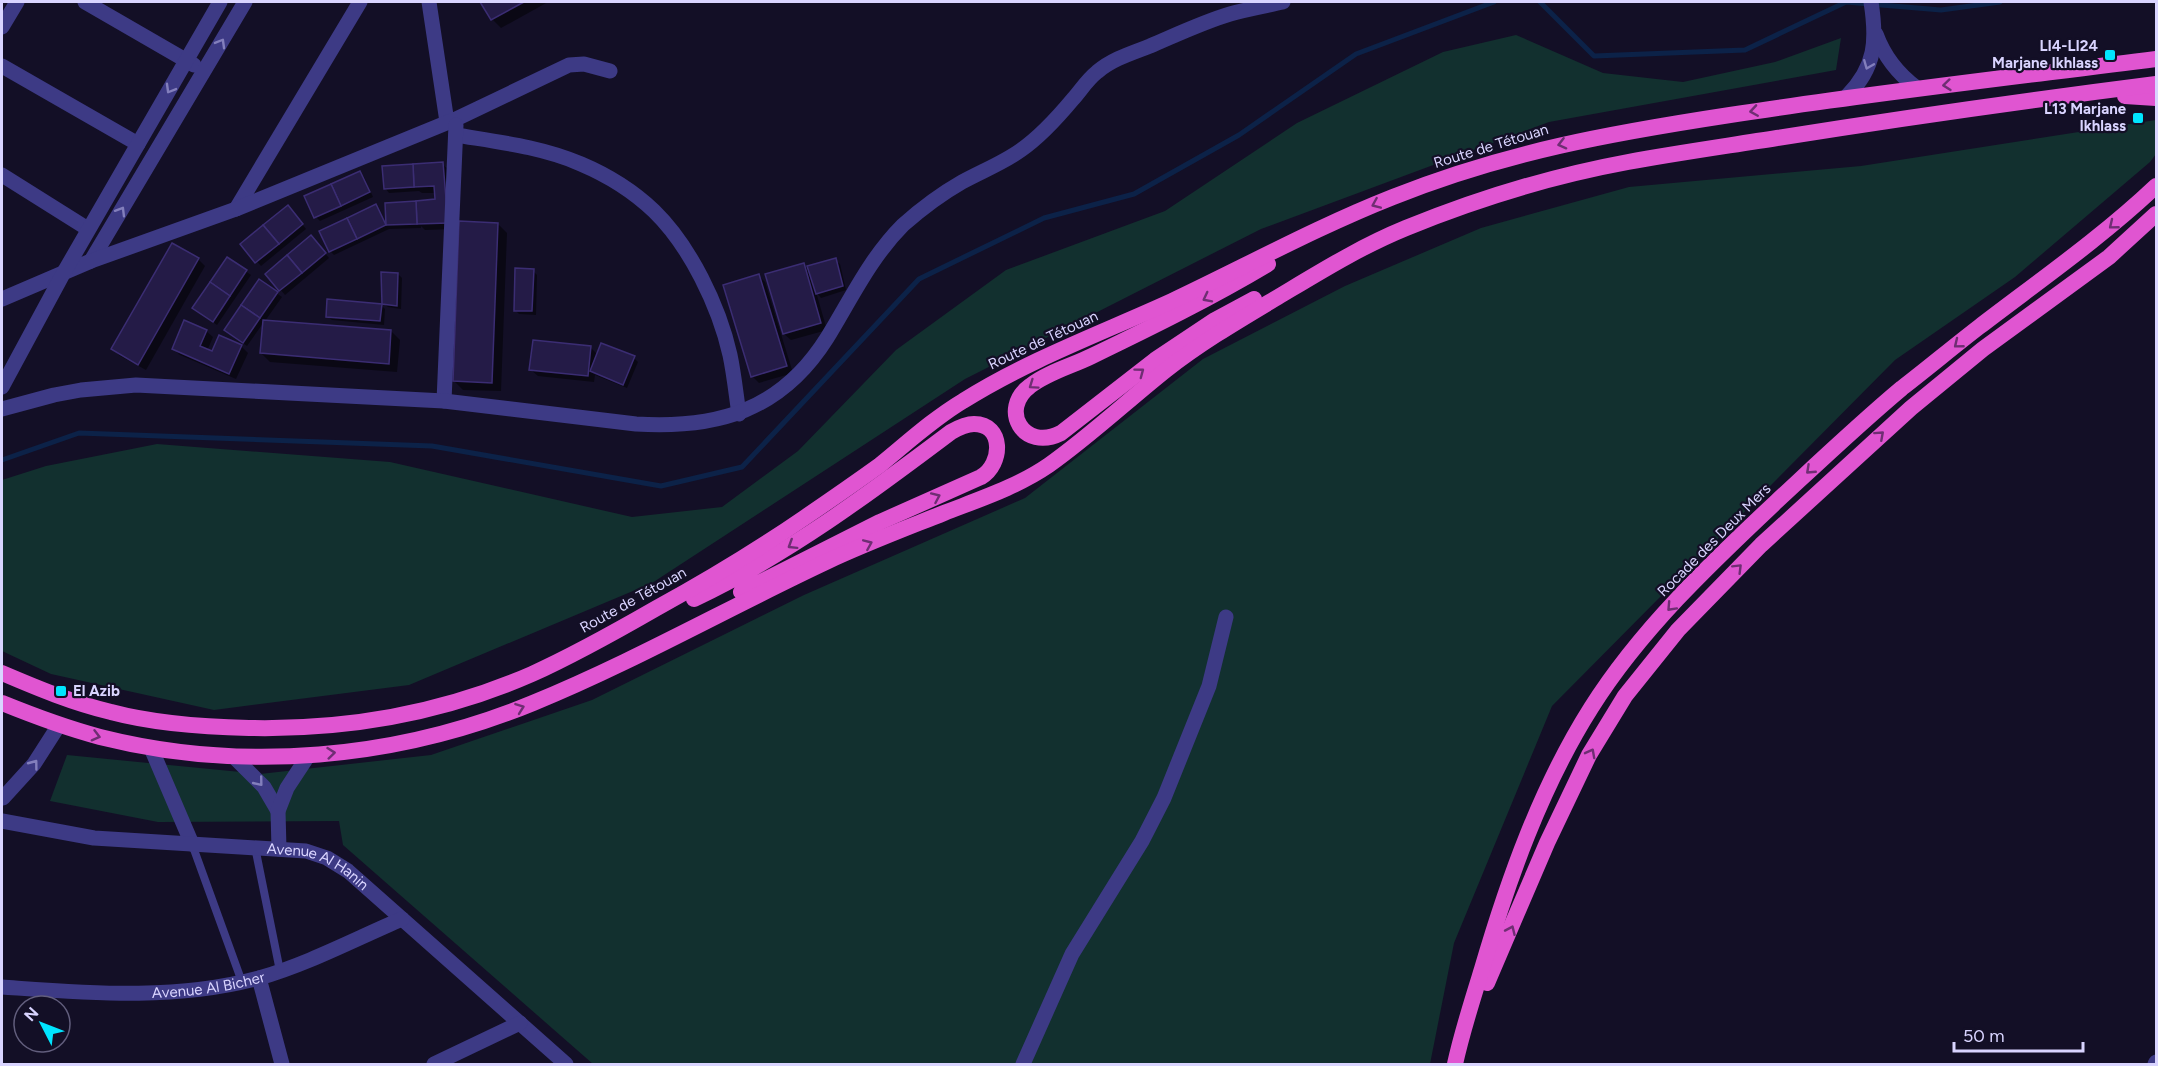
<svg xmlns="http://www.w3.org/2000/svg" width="2158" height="1066" viewBox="0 0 2158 1066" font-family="Figtree,sans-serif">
<rect width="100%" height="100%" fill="#130f26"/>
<g fill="#12302f">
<polygon points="1516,35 1603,73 1683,82 1775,62 1841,38 1836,70 1549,122 1261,229 965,379 652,583 409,685 214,710 51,674 2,651 2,480 46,466 157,444 390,462 632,517 722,507 798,451 896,350 1006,270 1165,211 1297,123 1443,52"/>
<polygon points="2156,120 2156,154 2150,162 2015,277 1895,360 1552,706 1454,943 1430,1064 593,1064 343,845 339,821 158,822 50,801 67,755 260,774 431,755 592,700 804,595 1025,498 1203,359 1345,286 1481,228 1629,187 1861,166"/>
</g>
<g fill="#0007">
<polygon points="482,2 548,2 501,28 492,19"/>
<polygon points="442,164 449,170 454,229 425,230 421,226 421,228 389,229 334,255 330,251 376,206 387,226 386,205 437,200 436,193 422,193 419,191 389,193 385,188"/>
<polygon points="360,173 364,177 373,197 320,221 316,217"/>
<polygon points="292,212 306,229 261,266 242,244"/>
<polygon points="498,224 507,233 501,391 463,390 454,381"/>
<polygon points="315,241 329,258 285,295 267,274"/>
<polygon points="198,259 205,266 146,370 120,356 113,349"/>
<polygon points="228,259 251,275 217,325 194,308"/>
<polygon points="835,260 840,264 846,290 821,298 816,292 827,330 791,340 784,334 803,264 807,268"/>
<polygon points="533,271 537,275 536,315 519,314 515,310"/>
<polygon points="398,274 402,278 401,309 388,307 383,303"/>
<polygon points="758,275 765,282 793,373 759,383 752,376"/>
<polygon points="259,281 282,297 265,321 391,331 400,340 397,372 270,362 261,353 264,322 247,346 230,334"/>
<polygon points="381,305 385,309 384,325 332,320 327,316"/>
<polygon points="206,331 213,337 207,351 212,353 241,346 248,353 236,379 180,355 173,349"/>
<polygon points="590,347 598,355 634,358 638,362 627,388 595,375 594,382 538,376 531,370"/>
</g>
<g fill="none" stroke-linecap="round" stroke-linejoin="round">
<g stroke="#0c2248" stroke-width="5">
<polyline points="1540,2 1594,56 1745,50 1846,2 1941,10 2000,2"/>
<polyline points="2,460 79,433 432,446 661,486 742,467 919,279 1044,218 1134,194 1239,135 1356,54 1494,2"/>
</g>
</g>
<g fill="#241b47" stroke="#3b2d73" stroke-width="1.5">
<polygon points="480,2 524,2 491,20"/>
<polygon points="443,162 448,223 417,224 416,201 435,199 434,186 414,187 413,164"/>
<polygon points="413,164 414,187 384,189 382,166"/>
<polygon points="360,171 370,192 341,206 331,184"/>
<polygon points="331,184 341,206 314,218 304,196"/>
<polygon points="416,201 417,224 386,225 385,203"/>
<polygon points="376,204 386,225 357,239 347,218"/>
<polygon points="288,205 303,224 279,244 263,225"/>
<polygon points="347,218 357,239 329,252 319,231"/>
<polygon points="459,221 498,223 492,383 453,381"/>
<polygon points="263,225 279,244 255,263 240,244"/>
<polygon points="311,235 326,253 302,273 287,255"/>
<polygon points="172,243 199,258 138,365 111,349"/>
<polygon points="287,255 302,273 279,291 265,274"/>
<polygon points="227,257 247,270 230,296 210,282"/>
<polygon points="836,258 843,286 816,294 807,266"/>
<polygon points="804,263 821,323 783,334 765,274"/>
<polygon points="515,268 534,269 532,311 514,311"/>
<polygon points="381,272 398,273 397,306 382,304"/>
<polygon points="759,274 787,366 751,377 723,285"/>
<polygon points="259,279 278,292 260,318 241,305"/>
<polygon points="210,282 230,296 213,322 192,308"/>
<polygon points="327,299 382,304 380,321 326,317"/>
<polygon points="241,305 260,318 243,343 224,330"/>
<polygon points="184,320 207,330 200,346 212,351 219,335 242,345 229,374 172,349"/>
<polygon points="263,320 391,330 389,364 260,353"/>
<polygon points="533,340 591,346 588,376 529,370"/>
<polygon points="601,343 635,356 623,385 590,371"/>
</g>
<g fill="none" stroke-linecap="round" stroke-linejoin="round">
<g stroke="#3d3a85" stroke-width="8">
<polyline points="192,844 242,982"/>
<polyline points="255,847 280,971"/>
</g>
<g stroke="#3d3a85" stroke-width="15">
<polyline points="85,2 194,65"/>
<polyline points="429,2 447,122"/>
<polyline points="2,27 17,2"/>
<path d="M1876 34C1884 56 1898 74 1917 88"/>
<polyline points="2,66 138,144"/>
<path d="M1847 96C1876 67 1877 40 1871 2"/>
<path d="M456 135C498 142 542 147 581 164 607 175 633 191 654 211 690 246 719 306 730 355 734 374 736 394 739 414"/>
<polyline points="2,175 88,229"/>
<polyline points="236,209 360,2"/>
<polyline points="91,261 245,2"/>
<polyline points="2,299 91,261 236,209 456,119 569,65 584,64 610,71"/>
<polyline points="2,387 63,274 220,2"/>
<polyline points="444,401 456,125"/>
<path d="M2 409 54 395 81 390 136 385 444 401 636 424C717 429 781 411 827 338 851 299 870 258 903 225 921 209 941 194 962 182 982 171 1003 163 1021 150 1041 136 1058 117 1073 99 1081 90 1087 80 1097 72 1112 59 1132 53 1150 46 1176 35 1203 22 1230 14 1247 9 1265 6 1283 2"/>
<polyline points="151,748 192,844"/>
<polyline points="234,757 264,787 278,811"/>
<polyline points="3,798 34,764 59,725"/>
<path id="s1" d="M2 821 94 838 306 851 327 858 348 871 566 1064"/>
<polyline points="279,849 278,811 287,788 308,756"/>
<polyline points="259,978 282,1064"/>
<path id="s2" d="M2 987C88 993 174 1001 259 978 308 964 355 939 402 919"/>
<polyline points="434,1064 520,1023"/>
<polyline points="1023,1064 1072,954 1142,841 1164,798 1209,686 1226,617"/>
<polyline points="2155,1064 2156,1062"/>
</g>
<g stroke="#e055d1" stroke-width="16">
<polyline points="2125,96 2156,98"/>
<path d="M1254 299 1215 320 1155 360 1061 433C1023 452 999 409 1030 386 1048 372 1072 366 1092 356 1152 327 1211 298 1268 264"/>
<path d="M694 599C787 555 870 493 951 432 958 428 966 424 974 424 1004 424 1003 464 981 477L880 522 741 592"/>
<path d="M2 673C37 688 73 703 111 712 156 724 203 727 249 728 346 730 443 713 532 674 574 655 615 632 655 609 706 581 756 551 804 518 829 501 855 483 880 465 907 443 933 419 963 401 1028 360 1102 333 1172 301 1246 266 1317 227 1393 197 1505 152 1612 133 1730 115 1872 93 2014 77 2156 59"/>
<path d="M2 703C34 716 66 728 100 737 243 773 397 759 533 703 633 662 728 608 826 562 864 544 904 529 944 513 980 499 1017 487 1049 465 1090 436 1127 401 1166 370 1203 341 1243 318 1283 294 1323 270 1362 246 1406 228 1477 199 1552 176 1628 162 1677 153 1727 146 1777 138 1903 118 2030 100 2156 84"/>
<polyline points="1487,983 1547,843 1589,755 1625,696 1678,630 1761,545 1911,408 1983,349 2109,257 2156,214"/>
<path d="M1455 1064C1462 1032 1472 1001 1482 969 1508 880 1541 787 1591 708 1640 630 1710 564 1777 501 1818 463 1859 424 1902 388 1928 368 1953 347 1979 327 2039 281 2101 238 2156 186"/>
</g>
</g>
<defs><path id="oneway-chevron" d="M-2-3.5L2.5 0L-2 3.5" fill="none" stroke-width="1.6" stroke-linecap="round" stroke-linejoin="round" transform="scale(1.5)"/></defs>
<g stroke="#837fbc">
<use href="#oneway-chevron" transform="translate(221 43) rotate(-60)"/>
<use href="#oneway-chevron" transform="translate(1868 65) rotate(112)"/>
<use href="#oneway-chevron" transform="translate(170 89) rotate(120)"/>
<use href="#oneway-chevron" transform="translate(121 211) rotate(-59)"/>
<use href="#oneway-chevron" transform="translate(34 764) rotate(-53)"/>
<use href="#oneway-chevron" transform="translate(259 782) rotate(51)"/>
</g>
<g stroke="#6f2e73">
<use href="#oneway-chevron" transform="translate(1947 85) rotate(174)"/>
<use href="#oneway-chevron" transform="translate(1754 111) rotate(171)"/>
<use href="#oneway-chevron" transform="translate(1562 144) rotate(166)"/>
<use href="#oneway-chevron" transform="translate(1376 204) rotate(157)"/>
<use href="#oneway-chevron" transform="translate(2113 225) rotate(141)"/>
<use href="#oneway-chevron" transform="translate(1207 298) rotate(153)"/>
<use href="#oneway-chevron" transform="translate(1958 344) rotate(141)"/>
<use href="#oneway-chevron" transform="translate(1140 372) rotate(-37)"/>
<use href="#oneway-chevron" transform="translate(1033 385) rotate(145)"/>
<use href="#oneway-chevron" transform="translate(1880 435) rotate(-42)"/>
<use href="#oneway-chevron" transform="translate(1810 470) rotate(137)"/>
<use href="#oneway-chevron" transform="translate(936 497) rotate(-24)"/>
<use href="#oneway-chevron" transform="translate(868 544) rotate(-23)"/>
<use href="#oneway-chevron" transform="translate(792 545) rotate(148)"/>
<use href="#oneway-chevron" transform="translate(1738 568) rotate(-45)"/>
<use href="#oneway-chevron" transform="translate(1671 607) rotate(133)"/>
<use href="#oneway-chevron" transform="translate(520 708) rotate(-20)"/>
<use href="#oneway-chevron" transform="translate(96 736) rotate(15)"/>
<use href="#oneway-chevron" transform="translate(331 753) rotate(-6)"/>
<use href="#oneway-chevron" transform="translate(1591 753) rotate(-62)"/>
<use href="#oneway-chevron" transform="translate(1511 930) rotate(-66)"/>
</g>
<g fill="#00e5ff" stroke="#130f26" stroke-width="2">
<rect x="2104" y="49" width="12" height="12" rx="3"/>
<rect x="2132" y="112" width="12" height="12" rx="3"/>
<rect x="55" y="685" width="12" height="12" rx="3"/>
</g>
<g text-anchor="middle" stroke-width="4.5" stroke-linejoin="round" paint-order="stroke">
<g font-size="15" font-weight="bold" fill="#d9d4ff" stroke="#130f26" text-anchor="end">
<text x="2098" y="51">LI4-LI24<tspan x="2098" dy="17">Marjane Ikhlass</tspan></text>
<text x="2126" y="114">L13 Marjane<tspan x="2126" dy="17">Ikhlass</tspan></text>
<text x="73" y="696" text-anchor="start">El Azib</text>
</g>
<g font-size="15" fill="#d9d4ff" stroke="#130f26">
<text transform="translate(1491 146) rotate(-17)" y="5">Route de Tétouan</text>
<text transform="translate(1043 340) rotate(-25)" y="5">Route de Tétouan</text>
<text transform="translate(1714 540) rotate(-45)" y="5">Rocade des Deux Mers</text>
<text transform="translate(633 600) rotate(-29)" y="5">Route de Tétouan</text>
<text dy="5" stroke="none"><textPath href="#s1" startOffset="322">Avenue Al Hanin</textPath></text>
<text dy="5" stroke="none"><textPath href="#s2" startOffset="207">Avenue Al Bicher</textPath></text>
</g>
</g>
<rect width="2158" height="1066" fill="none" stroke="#d9d4ff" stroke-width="6"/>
<g transform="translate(42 1024) rotate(312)"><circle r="28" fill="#130f26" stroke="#625e7d" stroke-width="1.5"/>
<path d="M0-4.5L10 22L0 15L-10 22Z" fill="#00e5ff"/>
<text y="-9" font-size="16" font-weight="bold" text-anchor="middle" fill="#d9d4ff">N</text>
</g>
<path d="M1954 1042v9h129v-9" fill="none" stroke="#d9d4ff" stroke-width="3"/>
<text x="1963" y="1042" font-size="18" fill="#d9d4ff" stroke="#130f26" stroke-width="4.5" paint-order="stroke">50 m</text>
</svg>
